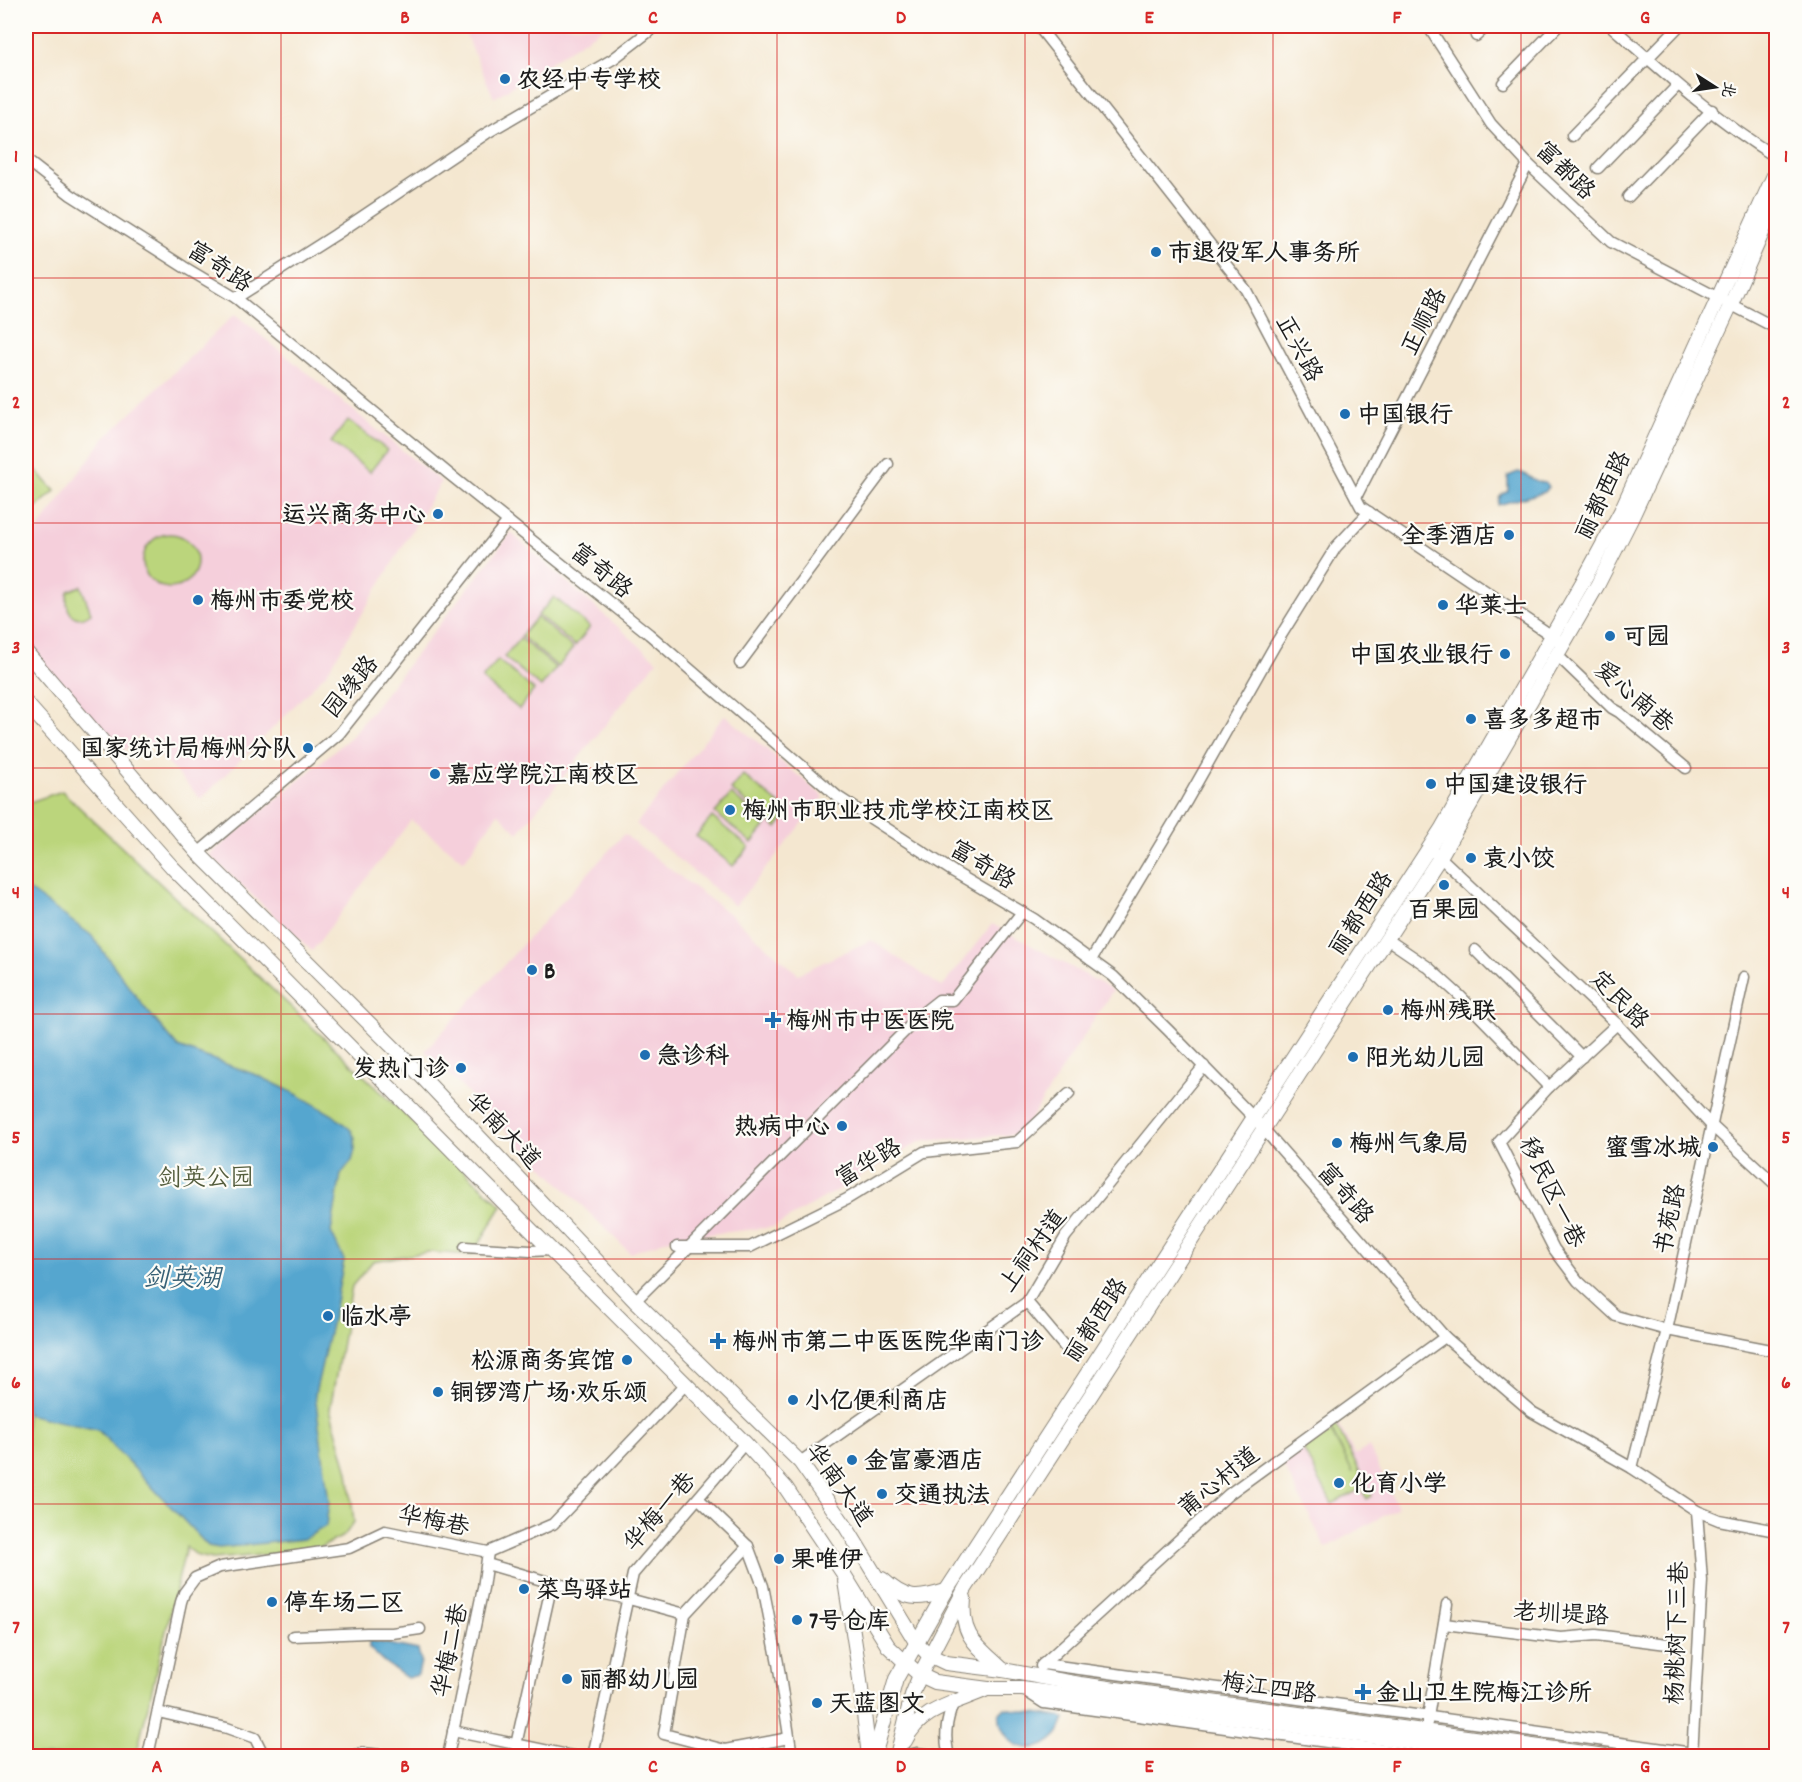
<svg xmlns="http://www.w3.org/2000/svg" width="1802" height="1782" viewBox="0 0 1802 1782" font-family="Dekko,'LXGW WenKai TC',sans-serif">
<rect width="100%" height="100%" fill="#fdfcf7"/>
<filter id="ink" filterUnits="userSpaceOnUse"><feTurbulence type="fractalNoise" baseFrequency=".0167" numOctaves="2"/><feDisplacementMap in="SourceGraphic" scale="12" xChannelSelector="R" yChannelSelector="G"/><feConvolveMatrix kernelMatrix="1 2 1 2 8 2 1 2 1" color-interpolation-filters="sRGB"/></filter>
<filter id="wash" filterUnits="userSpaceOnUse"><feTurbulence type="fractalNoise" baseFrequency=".008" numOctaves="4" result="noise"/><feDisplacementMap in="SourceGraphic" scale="24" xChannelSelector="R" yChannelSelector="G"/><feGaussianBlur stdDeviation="1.35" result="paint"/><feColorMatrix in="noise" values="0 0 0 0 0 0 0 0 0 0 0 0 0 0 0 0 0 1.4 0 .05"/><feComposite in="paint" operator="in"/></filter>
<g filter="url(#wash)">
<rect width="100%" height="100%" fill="#f4e7d0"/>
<g fill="#f5cfdb">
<polygon points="462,26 602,26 603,28 494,98"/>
<polygon points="235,314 441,482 328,671 272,729 201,799 141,735 125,750 26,655 26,546 102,441"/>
<polygon points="511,533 657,661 518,833 498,813 464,861 411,820 312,951 209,855 352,736"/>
<polygon points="725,715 824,797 735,906 636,824"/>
<polygon points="624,834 732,916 798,974 871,940 942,987 992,924 1113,990 1021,1134 921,1141 774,1227 673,1238 630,1253 425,1051"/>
<polygon points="1335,1417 1355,1455 1369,1447 1398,1508 1326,1548 1279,1457"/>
</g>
<g fill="#bbd57b" stroke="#6c784c" stroke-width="1.5">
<polygon points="348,420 387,450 370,472 331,442"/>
<polygon points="27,460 55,491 37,507 26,494"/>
<circle cx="170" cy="561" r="27"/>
<path d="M81 586 91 613C72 626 64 609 68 591Z"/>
<polygon points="554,597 590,627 575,646 538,615"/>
<polygon points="537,617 573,648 558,667 521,636"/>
<polygon points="520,638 556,668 541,687 504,657"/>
<polygon points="498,660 534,690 519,709 482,679"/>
<polygon points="743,775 789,812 777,828 731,790"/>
<polygon points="62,791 502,1206 472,1255 428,1252 373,1261 352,1286 330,1409 348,1472 354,1522 344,1536 312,1551 213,1559 198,1556 186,1547 136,1756 26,1756 26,798 30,802"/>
<polygon points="731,794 767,824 752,843 715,813"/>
<polygon points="712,817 749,847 733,866 696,836"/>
<polygon points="1334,1421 1372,1496 1367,1499 1361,1489 1332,1504 1302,1447 1331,1432 1353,1473 1328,1424"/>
</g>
<g fill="#55a6cf" stroke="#386176" stroke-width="1.5">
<path d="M1518 472C1530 474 1532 482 1545 483L1549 487 1545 492 1498 505C1498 497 1501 495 1508 491V476Z"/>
<polygon points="26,888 91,935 145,1008 178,1047 259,1076 298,1095 333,1115 351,1130 355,1138 355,1150 352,1161 341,1174 331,1232 344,1260 335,1307 315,1394 329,1502 326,1526 304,1539 219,1548 208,1546 98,1430 26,1414"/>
<polygon points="369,1640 418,1650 421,1661 418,1675 407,1678 384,1662 369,1648"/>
<path d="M1005 1708 1065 1718C1063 1724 1061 1731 1057 1735 1040 1754 1013 1753 1002 1728 1000 1724 1000 1718 999 1714Z"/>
</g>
</g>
<g filter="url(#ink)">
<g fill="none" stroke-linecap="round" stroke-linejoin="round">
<g stroke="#888276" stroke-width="13">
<g id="minor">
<polyline points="1038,26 1246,290 1361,507 1558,640"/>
<polyline points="1428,26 1491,124 1528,164 1611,242 1776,328"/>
<path d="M1611 26C1663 72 1717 121 1776 157"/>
<polyline points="1476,36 1487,26"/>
<polyline points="1503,83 1558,26"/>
<polyline points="1572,136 1679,26"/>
<polyline points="26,160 71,195 184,267 236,298 449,474 649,634 838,797 954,872 1034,919 1113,976 1168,1030 1254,1118 1445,1337 1532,1412 1632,1468 1697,1511 1719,1520 1776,1531"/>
<polyline points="1598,168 1678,85"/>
<polyline points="1628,197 1712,110"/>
<polyline points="236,298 335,235 487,133 613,59 656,26"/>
<polyline points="1356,497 1528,164"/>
<polyline points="1557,655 1612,708 1619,712 1686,768"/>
<polyline points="740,663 888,464"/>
<polyline points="1429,849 1440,857 1617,1024 1711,1125 1776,1185"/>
<polyline points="198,853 339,734 508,521"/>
<polyline points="1387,939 1428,967 1460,996 1549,1087"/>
<polyline points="1475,950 1582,1057"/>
<polyline points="1091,960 1186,802 1275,645 1336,547 1369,512"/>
<polyline points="1617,1024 1549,1087 1499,1142 1554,1249 1578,1281 1616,1316 1667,1330 1776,1351"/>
<polyline points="465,1247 530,1251 551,1250"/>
<polyline points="677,1247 750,1247 847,1199 924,1152 1017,1142 1069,1094"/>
<polyline points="635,1301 925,1011 939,1000 953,1000 1022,912"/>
<polyline points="1027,1302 1069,1352"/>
<polyline points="800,1462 1027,1302 1066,1236 1204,1066"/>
<polyline points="1632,1468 1667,1330 1744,977"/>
<polyline points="700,1500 748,1546 763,1586 778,1663 792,1756"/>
<polyline points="748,1546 685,1614 664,1734 725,1750 789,1738"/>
<polyline points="487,1564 552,1583 629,1599 685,1614"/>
<polyline points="1444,1624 1561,1638 1596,1635 1675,1645"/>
<polyline points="293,1636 367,1633 392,1633 420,1629"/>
<polyline points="1043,1664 1715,1756"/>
<polyline points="1041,1666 1229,1494 1445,1337"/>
<polyline points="1024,1690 1044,1703 1428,1756"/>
<polyline points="158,1712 227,1728 255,1738 264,1756"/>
<polyline points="1427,1723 1447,1604"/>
<polyline points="453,1731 573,1756"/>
<polyline points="516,1745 552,1583"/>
<polyline points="148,1756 181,1602 184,1593 195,1578 220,1567 349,1548 385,1531 488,1552 553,1524 685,1385"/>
<polyline points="352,1756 362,1753 391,1756"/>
<polyline points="448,1756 483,1588 488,1552"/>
<polyline points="593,1756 633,1574 745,1443"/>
<polyline points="905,1756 917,1753 939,1756"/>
<path d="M949 1756C944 1737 946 1722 953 1704"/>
<polyline points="1692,1756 1702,1581 1697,1511"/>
</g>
</g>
<g stroke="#888276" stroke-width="16">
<g id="major">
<polyline points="26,652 198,853 404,1058 635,1301 800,1462 846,1527 916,1642 929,1655 946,1663 1003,1670 1080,1684 1605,1756"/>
<polyline points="26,703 173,868 530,1229 745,1443 786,1488 843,1573 888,1646 905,1662 920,1675 935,1682 988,1689 1022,1689 1517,1756"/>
<path d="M882 1579C906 1601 917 1600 946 1591"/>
<polyline points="845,1581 858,1664 869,1756"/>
<path d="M964 1598C960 1637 977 1645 1003 1670"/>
<path d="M905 1741C920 1708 957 1703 987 1689"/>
<polyline points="874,1756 896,1679 946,1591 1442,828 1581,585 1621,511 1776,171"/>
<polyline points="897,1756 912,1695 920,1675 965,1589 1440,857 1598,584 1632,517 1731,304 1776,201"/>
</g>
</g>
<use href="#minor" stroke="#fff" stroke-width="10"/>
<use href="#major" stroke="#fff" stroke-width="14"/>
</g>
</g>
<path fill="none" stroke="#d62828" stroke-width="1.5" stroke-opacity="0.55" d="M281 26V1756M529 26V1756M777 26V1756M1025 26V1756M1273 26V1756M1521 26V1756M26 278H1776M26 523H1776M26 768H1776M26 1014H1776M26 1259H1776M26 1504H1776"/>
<g fill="#1f6fb2" stroke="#fdfcf7" stroke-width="2">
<circle cx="505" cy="79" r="6"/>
<circle cx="1156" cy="252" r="6"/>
<circle cx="1345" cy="414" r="6"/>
<circle cx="438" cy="514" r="6"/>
<circle cx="1509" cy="535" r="6"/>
<circle cx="198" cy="600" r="6"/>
<circle cx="1443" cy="605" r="6"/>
<circle cx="1610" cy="636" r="6"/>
<circle cx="1505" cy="654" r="6"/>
<circle cx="1471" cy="719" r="6"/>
<circle cx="308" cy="748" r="6"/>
<circle cx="435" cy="774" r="6"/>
<circle cx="1431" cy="784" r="6"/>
<circle cx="730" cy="810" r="6"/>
<circle cx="1471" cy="858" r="6"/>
<circle cx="1444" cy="885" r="6"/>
<circle cx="532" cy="970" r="6"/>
<circle cx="1388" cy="1010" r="6"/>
<path d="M770 1011h6v6h6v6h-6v6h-6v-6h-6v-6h6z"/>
<circle cx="645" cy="1055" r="6"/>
<circle cx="1353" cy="1057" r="6"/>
<circle cx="461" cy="1068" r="6"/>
<circle cx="842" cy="1126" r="6"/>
<circle cx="1337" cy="1143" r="6"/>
<circle cx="1713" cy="1147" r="6"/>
<circle cx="328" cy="1316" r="6"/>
<path d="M715 1332h6v6h6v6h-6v6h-6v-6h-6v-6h6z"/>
<circle cx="627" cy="1360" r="6"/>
<circle cx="438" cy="1392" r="6"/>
<circle cx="793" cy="1400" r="6"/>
<circle cx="852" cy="1460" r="6"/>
<circle cx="1339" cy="1483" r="6"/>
<circle cx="882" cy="1494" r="6"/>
<circle cx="779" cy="1559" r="6"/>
<circle cx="524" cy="1589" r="6"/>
<circle cx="272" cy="1602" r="6"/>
<circle cx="797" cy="1620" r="6"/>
<circle cx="567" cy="1679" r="6"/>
<path d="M1360 1683h6v6h6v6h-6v6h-6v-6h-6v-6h6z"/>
<circle cx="817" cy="1703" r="6"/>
</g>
<g text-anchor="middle" stroke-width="4.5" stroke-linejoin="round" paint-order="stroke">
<g font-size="24" font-weight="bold" fill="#1c1c1c" stroke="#fdfcf7" text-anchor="start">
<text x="517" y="87">农经中专学校</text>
<text x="1168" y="260">市退役军人事务所</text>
<text x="1357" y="422">中国银行</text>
<text x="426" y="522" text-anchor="end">运兴商务中心</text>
<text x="1497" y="543" text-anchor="end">全季酒店</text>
<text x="210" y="608">梅州市委党校</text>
<text x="1455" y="613">华莱士</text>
<text x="1622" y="644">可园</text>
<text x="1493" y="662" text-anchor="end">中国农业银行</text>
<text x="1483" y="727">喜多多超市</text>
<text x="296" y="756" text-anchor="end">国家统计局梅州分队</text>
<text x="447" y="782">嘉应学院江南校区</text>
<text x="1443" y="792">中国建设银行</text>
<text x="742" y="818">梅州市职业技术学校江南校区</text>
<text x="1483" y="866">袁小饺</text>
<text x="1444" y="917" text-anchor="middle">百果园</text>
<text x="544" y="978">B</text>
<text x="1400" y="1018">梅州残联</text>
<text x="786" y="1028">梅州市中医医院</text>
<text x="657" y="1063">急诊科</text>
<text x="1365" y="1065">阳光幼儿园</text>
<text x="449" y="1076" text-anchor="end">发热门诊</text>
<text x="830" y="1134" text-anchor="end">热病中心</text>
<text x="1349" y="1151">梅州气象局</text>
<text x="1701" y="1155" text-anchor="end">蜜雪冰城</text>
<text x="340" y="1324">临水亭</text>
<text x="732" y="1349">梅州市第二中医医院华南门诊</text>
<text x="615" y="1368" text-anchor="end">松源商务宾馆</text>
<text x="450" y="1400">铜锣湾广场·欢乐颂</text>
<text x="805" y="1408">小亿便利商店</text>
<text x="864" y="1468">金富豪酒店</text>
<text x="1351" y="1491">化育小学</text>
<text x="894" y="1502">交通执法</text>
<text x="791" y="1567">果唯伊</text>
<text x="536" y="1597">菜鸟驿站</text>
<text x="284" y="1610">停车场二区</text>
<text x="809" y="1628">7号仓库</text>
<text x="579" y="1687">丽都幼儿园</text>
<text x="1376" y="1700">金山卫生院梅江诊所</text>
<text x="829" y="1711">天蓝图文</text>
</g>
<g font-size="24" fill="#1c1c1c" stroke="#fdfcf7">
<text transform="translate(1566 170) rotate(44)" y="8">富都路</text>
<text transform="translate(220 266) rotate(33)" y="8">富奇路</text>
<text transform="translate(1423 321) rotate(-63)" y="8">正顺路</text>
<text transform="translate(1300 348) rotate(62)" y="8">正兴路</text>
<text transform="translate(1602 495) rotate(-64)" y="8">丽都西路</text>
<text transform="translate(602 570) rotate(39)" y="8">富奇路</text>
<text transform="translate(350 686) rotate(-51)" y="8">园缘路</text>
<text transform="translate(1635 696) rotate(41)" y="8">爱心南巷</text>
<text transform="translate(983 864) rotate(31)" y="8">富奇路</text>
<text transform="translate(1360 913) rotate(-57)" y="8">丽都西路</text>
<text transform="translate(1620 999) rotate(45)" y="8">定民路</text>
<text transform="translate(504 1130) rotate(46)" y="8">华南大道</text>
<text transform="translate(868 1162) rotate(-31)" y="8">富华路</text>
<text transform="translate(1553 1192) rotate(64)" y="8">移民区一巷</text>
<text transform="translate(1346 1193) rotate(49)" y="8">富奇路</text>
<text transform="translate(1669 1219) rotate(-78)" y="8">书苑路</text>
<text transform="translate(1032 1250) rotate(-54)" y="8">上祠村道</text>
<text transform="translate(1095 1320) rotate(-57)" y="8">丽都西路</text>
<text transform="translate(1218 1481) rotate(-39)" y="8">莆心村道</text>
<text transform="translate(840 1484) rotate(54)" y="8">华南大道</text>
<text transform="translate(659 1511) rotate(-49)" y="8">华梅一巷</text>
<text transform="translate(434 1520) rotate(11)" y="8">华梅巷</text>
<text transform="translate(1561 1613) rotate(3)" y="8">老圳堤路</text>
<text transform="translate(1676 1633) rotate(-88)" y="8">杨桃树下三巷</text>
<text transform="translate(449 1650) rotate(-78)" y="8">华梅二巷</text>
<text transform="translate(1269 1687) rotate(8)" y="8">梅江四路</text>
</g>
<g font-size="24" fill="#545d3d" stroke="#fdfcf7">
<text x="206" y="1185">剑英公园</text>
</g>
<g font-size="26" font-style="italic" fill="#386176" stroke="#fdfcf7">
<text x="182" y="1286">剑英湖</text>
</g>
</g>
<rect width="1802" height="1782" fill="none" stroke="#fdfcf7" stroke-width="66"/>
<g transform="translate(1715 87) rotate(102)" stroke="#fdfcf7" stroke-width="4.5" paint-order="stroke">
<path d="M0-4.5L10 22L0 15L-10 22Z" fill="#1c1c1c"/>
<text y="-9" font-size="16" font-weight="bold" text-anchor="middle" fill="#1c1c1c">北</text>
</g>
<rect x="33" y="33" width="1736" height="1716" fill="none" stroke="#d62828" stroke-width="2"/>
<g font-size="20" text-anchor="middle" font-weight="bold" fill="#d62828">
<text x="157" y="23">A</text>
<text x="405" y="23">B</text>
<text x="653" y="23">C</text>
<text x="901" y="23">D</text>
<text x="1149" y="23">E</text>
<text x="1397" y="23">F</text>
<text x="1645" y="23">G</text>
<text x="16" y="162">1</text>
<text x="1786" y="162">1</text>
<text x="16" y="408">2</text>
<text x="1786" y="408">2</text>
<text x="16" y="653">3</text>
<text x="1786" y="653">3</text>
<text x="16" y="898">4</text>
<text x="1786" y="898">4</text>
<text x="16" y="1143">5</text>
<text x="1786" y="1143">5</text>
<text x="16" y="1388">6</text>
<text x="1786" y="1388">6</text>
<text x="16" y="1633">7</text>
<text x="1786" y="1633">7</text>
<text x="157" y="1772">A</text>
<text x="405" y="1772">B</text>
<text x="653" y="1772">C</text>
<text x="901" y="1772">D</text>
<text x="1149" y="1772">E</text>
<text x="1397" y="1772">F</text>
<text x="1645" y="1772">G</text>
</g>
</svg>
